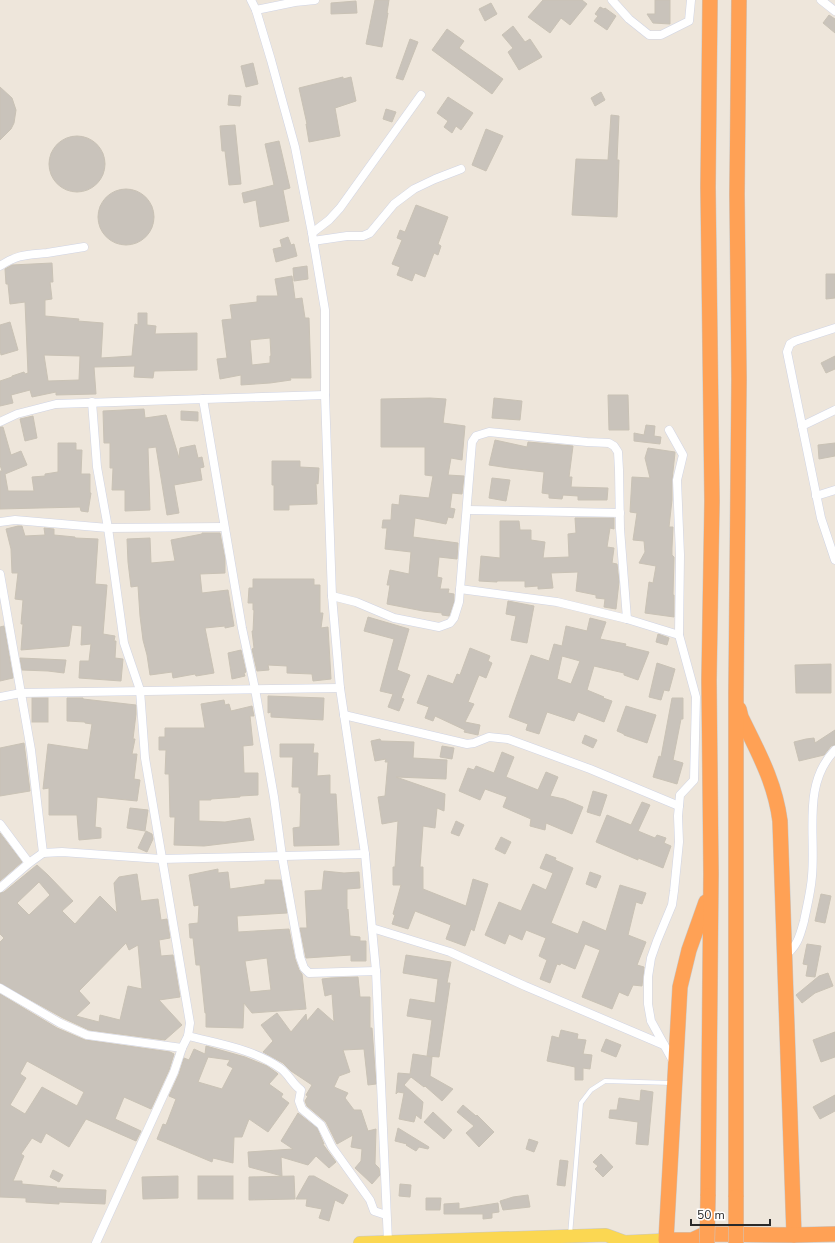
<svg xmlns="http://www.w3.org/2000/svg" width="835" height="1243" viewBox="0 0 835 1243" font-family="'Nunito Sans',sans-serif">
<rect width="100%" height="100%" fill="#eee6db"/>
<g fill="#c9c3bb" stroke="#c9c2b5" fill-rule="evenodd">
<polygon points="375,0 389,0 387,13 388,13 382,47 366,44"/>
<polygon points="543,0 582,0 587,4 570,25 561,18 550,33 528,17"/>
<polygon points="655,0 670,0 670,24 653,23 647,14 655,14"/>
<polygon points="356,1 357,13 331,14 331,3"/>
<polygon points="491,3 497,14 485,21 479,9"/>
<polygon points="600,7 604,9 605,8 616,16 607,30 594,21 598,16 595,14"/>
<polygon points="829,15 835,19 835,33 823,23"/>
<polygon points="513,26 525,42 530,39 542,57 519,70 508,52 513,48 502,35"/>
<polygon points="447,29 464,41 459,48 503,79 492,94 432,50"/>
<polygon points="410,39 418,42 403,80 396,78"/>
<polygon points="253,63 258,84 246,87 241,66"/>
<polygon points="343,77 343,79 351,77 356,101 335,108 340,136 309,142 306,124 307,124 299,88"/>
<polygon points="0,87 12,98 16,110 14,123 11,129 0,140"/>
<polygon points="601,92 605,100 595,106 591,98"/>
<polygon points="229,95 241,96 240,106 228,105"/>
<polygon points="448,97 473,113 461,130 456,126 452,133 444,127 448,121 437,113"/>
<polygon points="386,109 396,112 392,122 383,119"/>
<polygon points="611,115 619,116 617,160 619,160 617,217 572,215 576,159 608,160"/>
<polygon points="235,125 241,184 229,185 225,151 222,151 220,126"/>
<polygon points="486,129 503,136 486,171 472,165"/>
<circle cx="77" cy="164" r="28"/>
<polygon points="279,141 290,188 283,190 289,221 260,227 256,200 244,203 242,193 274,185 265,144"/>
<circle cx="126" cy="217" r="28"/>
<polygon points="416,205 448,217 438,244 441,246 438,255 434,253 425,277 415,273 412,281 397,275 400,267 392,264 402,240 397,238 400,230 405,232"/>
<polygon points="288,237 291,245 294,244 297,256 276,262 273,249 282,247 280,240"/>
<path d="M52 263 53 282H50L52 299 45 300V316L79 319 78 321 103 323 101 358 132 356 135 324 138 325V313H147V325L156 326 155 334 197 333V370L154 371 153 378 134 377 135 366 94 367 96 394 56 395V392L32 397 30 390 11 395 13 403 0 406V381L12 377V376L24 372 25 374 28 373 25 302 10 304 8 284H6L5 269 12 265ZM44 355 80 356 79 380 48 381Z"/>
<polygon points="307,266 308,279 294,281 293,268"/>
<polygon points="826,274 835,274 835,298 826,299"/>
<path d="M292 276 295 299 302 298 305 318H309L311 378H290L291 380 270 383 241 385V375L220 379 217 359 227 358 222 320 232 319 230 305 257 302V296H278L275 279ZM270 338 271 356H270V363L252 365 250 340Z"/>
<polygon points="10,322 18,350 1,355 0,350 0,325"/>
<polygon points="835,356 835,369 826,373 821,363"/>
<polygon points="608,395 628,395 629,430 609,430"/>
<polygon points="430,398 446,399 443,423 465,426 462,460 451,458 448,475 464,476 462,494 452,493 450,508 455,509 453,518 448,517 446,524 415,518 413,537 458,543 457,559 439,557 437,577 442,578 440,589 449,589 448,593 454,594 454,601 449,616 442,615 442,613 423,611 387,604 390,585 387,585 390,570 409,574 411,552 385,549 387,528 382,528 383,520 391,520 392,504 399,505 400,495 429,498 433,476 425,475 425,447 381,447 381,399"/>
<polygon points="494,398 522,401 520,420 492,418"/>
<polygon points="144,409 145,418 166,415 179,458 180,448 195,445 198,458 202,457 204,467 200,468 202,480 174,485 179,513 167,515 156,447 148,448 150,510 125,511 125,490 112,490 113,468 110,468 110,443 104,443 103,411"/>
<polygon points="181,411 198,412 198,421 181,420"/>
<polygon points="33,416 37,438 25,441 20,419"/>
<polygon points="646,425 655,426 654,436 661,437 660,444 634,441 634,433 644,435"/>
<polygon points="0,427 3,427 11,455 21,451 27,465 5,474 8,491 34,491 32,477 45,476 45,474 58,472 58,443 76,443 76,450 82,450 81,474 90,474 90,493 91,493 88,512 81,511 80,507 0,509 0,471 2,471 0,465"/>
<polygon points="495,440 527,447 528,442 573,446 569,477 572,477 571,487 608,488 607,500 578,500 578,496 563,495 562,499 549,498 549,494 542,493 544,472 509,468 489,465"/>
<polygon points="835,443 835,456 819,459 818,445"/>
<polygon points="648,448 675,452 675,453 672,480 672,500 669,527 673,527 672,548 672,555 674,557 673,595 674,595 674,617 645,613 649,582 653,583 656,566 639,563 645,552 644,541 633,540 637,513 630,512 632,477 650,478 645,458"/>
<polygon points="272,461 300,461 300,467 319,468 318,484 316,483 317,504 289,505 289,510 274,510 274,485 272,485"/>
<polygon points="492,478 510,480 506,501 489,498"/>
<polygon points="575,518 614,518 614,529 610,528 607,547 614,548 612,563 617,564 619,582 616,609 604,607 605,599 596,598 596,595 576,591 578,572 551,573 553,588 538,589 538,586 525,587 525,581 497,581 497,582 479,581 481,556 500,558 500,521 519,521 520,530 531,530 531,540 545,542 543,558 569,557 568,534 576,533"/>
<polygon points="18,526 22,526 25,536 45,535 44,528 54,529 54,535 75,537 75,538 98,539 95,584 107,585 103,634 115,636 114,641 116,641 115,658 123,659 121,681 79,678 80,661 89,661 91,644 81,645 82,626 72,625 69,646 21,650 23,624 21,624 23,600 15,599 18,573 12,573 11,549 6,529"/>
<polygon points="202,533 220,533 225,559 225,573 200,574 202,593 228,590 234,626 225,628 225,626 205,628 214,673 196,676 195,674 173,678 172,672 150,675 147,655 143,640 140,616 138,586 131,587 128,562 127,539 150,538 151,563 175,561 171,540 202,534"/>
<polygon points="253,579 314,579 314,585 320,585 320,613 323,613 321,628 328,627 331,679 313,681 312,674 287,673 287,666 268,665 269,670 257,671 252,649 254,648 252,631 253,631 254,610 253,610 253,603 248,603 249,588 253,588"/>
<polygon points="508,601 534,606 527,643 511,640 516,616 506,614"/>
<polygon points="368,617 409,629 397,670 410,675 401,698 404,699 399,711 388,707 393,694 380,691 394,639 364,631"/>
<path d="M590 618 606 622 600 639 626 644 625 646 649 652 638 680 624 675V673L594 666 587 690 604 697 603 698 612 701 604 722 578 712 574 721 547 712 539 734 526 730 528 724 509 717 531 655 549 661 554 644 562 646 566 626 587 631ZM562 656 580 661 571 684 557 679Z"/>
<polygon points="4,626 13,678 0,681 0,627"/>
<polygon points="658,634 669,638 667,645 656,642"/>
<polygon points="470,648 490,656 488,661 492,663 486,678 479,675 468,702 474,704 465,722 480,725 478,735 464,732 465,730 435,716 433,721 425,718 429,707 417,703 428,675 453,684 457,674 460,675"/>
<polygon points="241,650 246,672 244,673 245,676 232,679 228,653"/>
<polygon points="20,658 66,660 64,673 48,671 22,670"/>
<polygon points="657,663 675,669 669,691 664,690 661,700 649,697"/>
<polygon points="831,664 831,693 796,693 795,665"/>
<polygon points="268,696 324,698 323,720 271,717 271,712 268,713"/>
<rect x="32" y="698" width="16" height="24"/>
<polygon points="67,698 83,698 83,699 136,705 136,714 133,739 135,739 132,754 137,754 134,779 140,780 137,801 97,797 95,827 101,828 101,838 79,840 77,815 49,815 49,788 43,789 48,744 88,750 92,724 85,723 85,722 67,721"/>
<polygon points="672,698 683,698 683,719 681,719 673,760 683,763 677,784 653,777 659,756 661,757"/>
<polygon points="224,700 225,705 229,704 231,711 252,706 254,716 250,716 253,745 243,746 244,773 258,773 258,795 240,796 240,797 211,799 211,800 199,800 199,821 225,822 250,818 254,840 204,846 174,845 175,817 170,817 169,774 165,774 166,750 159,750 159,737 165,737 165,728 205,728 201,704"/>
<polygon points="626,706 656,715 647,743 624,735 624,734 617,731"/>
<polygon points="835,730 835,745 831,746 824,755 799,761 794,742 806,739 814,738 815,743"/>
<polygon points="585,735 597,740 593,748 582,743"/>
<polygon points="380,739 381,741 414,742 413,758 447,760 446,779 396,777 445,794 444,811 437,808 435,828 423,826 420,867 423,867 423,889 466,906 473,879 488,884 474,931 471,929 465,946 446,939 451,925 415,911 408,929 392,924 395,915 393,914 401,885 393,885 393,867 395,867 398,821 382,824 378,797 385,796 388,762 385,762 386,759 375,761 371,741"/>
<polygon points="24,743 30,791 0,796 0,748"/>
<polygon points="280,744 314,744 313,753 318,753 317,776 330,775 330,794 336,794 339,845 294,846 293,828 300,827 301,793 299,793 299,787 292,787 293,757 280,757"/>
<polygon points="442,746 454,748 452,759 440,757"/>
<polygon points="502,752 514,757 506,777 538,790 546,772 558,777 550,796 564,799 583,807 572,834 546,823 545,830 530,826 531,819 503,807 507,797 485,789 480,800 459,791 468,768 474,770 476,766 494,773"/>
<polygon points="593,791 607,795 600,816 587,812"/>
<polygon points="642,802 650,805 638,831 655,838 657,835 666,838 664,843 671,846 663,868 638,858 638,860 596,842 607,815 631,825"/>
<polygon points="130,808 148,810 145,831 127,828"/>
<polygon points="456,821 464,825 459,836 451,833"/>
<polygon points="146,831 152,834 153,839 147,852 138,848"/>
<polygon points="0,833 22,862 0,881"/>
<polygon points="501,837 511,842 505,854 495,849"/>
<polygon points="546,854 556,858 555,860 573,868 551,923 578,934 583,921 606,931 620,885 646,893 642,904 636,902 628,935 646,942 637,965 644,967 642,986 633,985 628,996 619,992 612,1009 582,997 600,950 585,944 575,969 561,963 560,965 557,964 550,983 540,979 547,960 539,956 546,938 526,930 522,940 509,934 505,944 485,935 499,902 521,911 533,884 546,890 553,873 540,868"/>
<path d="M37 865 48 875 73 901 62 911 75 924 100 896 117 913 114 883 119 877 137 874 141 901 158 899 161 920 167 919 170 938 159 940 161 956 173 955 180 997 159 1000 182 1025 165 1040 89 1030 63 1018 0 983V942L4 938 0 934V893L4 892ZM39 882 50 895 29 915 17 903ZM126 943 129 950 138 945 142 989 128 986 120 1020 100 1015 99 1022 76 1016 90 1003 79 991Z"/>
<path d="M218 869V873L228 872 230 889 265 884V880H281L287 913 237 916 238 932 289 929 295 959 299 970 302 974 306 1009 252 1013 244 1003 243 1028 206 1027V1013H205L200 965H196L193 938H190L189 924 198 923 199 905 194 906 189 875ZM267 958 271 990 250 992 245 961Z"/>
<polygon points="324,871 344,873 359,872 360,888 347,889 347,910 348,909 350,936 360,937 360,941 366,941 366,961 351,961 351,955 306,958 300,928 307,928 305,891 322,890"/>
<polygon points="590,872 601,876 596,888 586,884"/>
<polygon points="821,894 831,896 825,923 815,921"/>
<polygon points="807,944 821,946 815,977 806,976 808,965 803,964"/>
<polygon points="406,955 451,962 447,983 450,983 439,1057 427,1056 432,1020 407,1016 410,999 435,1003 438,979 403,973"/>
<polygon points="828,973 833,986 815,993 802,1003 796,995 819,976"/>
<polygon points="358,977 360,997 370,997 370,1028 372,1028 376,1084 368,1085 364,1049 343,1050 350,1072 339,1076 334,1087 348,1093 345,1098 354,1110 361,1110 368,1131 376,1129 375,1164 379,1168 380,1175 372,1184 355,1168 361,1161 362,1149 351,1147 353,1135 337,1144 326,1122 307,1106 305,1101 308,1096 306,1095 312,1085 291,1071 283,1063 263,1052 273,1041 261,1025 277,1013 291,1032 306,1014 307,1021 318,1008 334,1022 332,994 325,996 322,979 331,978"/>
<path d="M0 994 57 1028 85 1040 170 1052 174 1054 169 1070 151 1109 124 1097 115 1119 141 1131 136 1141 86 1119 69 1147 46 1133 41 1143 32 1138 21 1154 24 1156 13 1181H22V1184L57 1187 56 1188 106 1190 105 1204 59 1202V1204L26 1202V1198L0 1197ZM27 1061 84 1092 77 1106 42 1087 25 1114 10 1105 26 1078 20 1074Z"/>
<polygon points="561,1030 578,1034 577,1039 586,1040 583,1054 592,1055 590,1069 583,1068 583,1080 575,1080 575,1067 547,1061 552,1036 559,1038"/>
<polygon points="835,1032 835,1057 821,1062 813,1040"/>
<polygon points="606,1039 621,1045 616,1057 601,1051"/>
<path d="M206 1046 245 1057 267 1066 277 1073 278 1074 269 1084 283 1094 281 1097 289 1103 268 1132 249 1119 242 1137H234L233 1163 213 1158 212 1162 157 1139 163 1124 166 1125 176 1099 169 1096 179 1074 184 1058 189 1060 194 1049 205 1054ZM208 1057 230 1060 227 1065 233 1068 222 1089 198 1082Z"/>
<polygon points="413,1054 432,1057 430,1076 453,1089 442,1101 425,1086 424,1087 411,1077 404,1085 423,1102 421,1119 416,1115 414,1122 399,1119 404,1093 398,1092 396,1094 398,1073 410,1074"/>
<polygon points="641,1090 653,1092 648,1145 636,1144 638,1122 609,1118 610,1110 617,1110 619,1098 640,1101"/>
<polygon points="835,1095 835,1111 820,1119 813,1107"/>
<polygon points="463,1105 476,1116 477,1115 494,1132 479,1147 466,1133 474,1126 457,1112"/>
<polygon points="433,1112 452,1130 444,1139 424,1122"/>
<polygon points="298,1113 317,1128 324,1144 322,1143 336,1162 329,1168 316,1156 308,1165 281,1157 282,1176 249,1167 248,1152 293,1149 281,1141"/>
<polygon points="398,1128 429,1147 428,1149 419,1147 416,1151 406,1145 407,1144 395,1141"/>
<polygon points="529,1139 538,1142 534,1152 526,1149"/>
<polygon points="601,1154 613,1167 603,1177 595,1169 598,1166 593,1162"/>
<polygon points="560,1160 568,1161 565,1186 557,1185"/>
<polygon points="53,1170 63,1175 59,1182 50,1177"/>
<polygon points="178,1176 178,1198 143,1199 142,1177"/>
<rect x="198" y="1176" width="35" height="23"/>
<polygon points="294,1176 295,1199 249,1200 249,1177"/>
<polygon points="309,1176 314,1176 348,1195 343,1204 335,1200 329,1221 319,1218 322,1209 306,1206 307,1199 296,1199"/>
<polygon points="400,1184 411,1185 410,1197 399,1196"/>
<polygon points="528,1195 530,1207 503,1210 500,1201 513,1197"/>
<polygon points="426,1198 441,1198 440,1210 426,1210"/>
<polygon points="459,1203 459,1209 498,1203 499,1212 492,1213 492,1218 483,1219 483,1214 444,1214 444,1204"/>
</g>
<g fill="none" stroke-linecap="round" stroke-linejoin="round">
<g stroke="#d0d4e4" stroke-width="5">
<polyline id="lane" points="570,1235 581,1103 591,1090 605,1081 672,1083"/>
</g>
<g stroke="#d0d4e4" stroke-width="9">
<g id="street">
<polyline points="251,0 256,10 271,60 295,147 312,233 325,310 325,395 332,596 340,688 365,854 376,971 388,1242"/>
<polyline points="612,0 629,19 649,35 661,35 689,21 691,0"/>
<polyline points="821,0 835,11"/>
<polyline points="256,10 295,2 315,0"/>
<polyline points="312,233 329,220 340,208 421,95"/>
<polyline points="313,241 347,236 363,236 370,233 394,204 414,189 435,179 461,169"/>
<path d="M0 266C18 254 27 255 47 253 60 251 72 249 84 247"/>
<polyline points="835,328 795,341 790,344 787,352 821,518 835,560"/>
<polyline points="203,399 242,628 255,689 274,797 282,856 300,957 304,968 309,973 376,971"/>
<polyline points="92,402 97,467 108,528 124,643 140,690 145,758 190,1023 188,1036 182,1048 174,1072 96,1243"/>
<polyline points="0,422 17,414 56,404 325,395"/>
<polyline points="802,426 835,410"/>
<polyline points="669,430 683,455 677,480 680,555 679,635 696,697 694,780 680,795 678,816 679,842 674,891 672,905 657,941 651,958 648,977 648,1004 651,1021 673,1061"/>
<polyline points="816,496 835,490"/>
<polyline points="467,510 620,513"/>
<polyline points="0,522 15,520 108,528 224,527"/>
<polyline points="0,574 31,750 43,853"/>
<polyline points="460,589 557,602 627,619 679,635"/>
<polyline points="332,596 356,602 394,618 439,627 450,623 454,618 459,602 472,442 476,436 489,432 587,442 609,443 614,446 618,452 619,470 620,529 627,619"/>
<polyline points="0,697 21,693 340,688"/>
<polyline points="344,715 467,744 474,743 489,737 508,739 590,769 679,806"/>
<polyline points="0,824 29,863"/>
<polyline points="0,888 29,863 43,853 62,852 161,859 365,854"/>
<polyline points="372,928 450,952 525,986 664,1045"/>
<path d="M783 957C797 948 800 936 804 921 807 906 811 891 812 876 816 833 802 784 835 750"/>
<polyline points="0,988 60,1023 87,1035 182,1048"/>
<path d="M188 1036C219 1044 253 1049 280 1068 289 1074 292 1084 301 1090L299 1101 302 1109 321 1125 332 1147 370 1200 374 1211 386 1215"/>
</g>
</g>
<g stroke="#c8c8c8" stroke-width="14">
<polyline id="primary" points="360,1243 606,1235 625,1242 666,1240"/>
</g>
<g stroke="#c8c8c8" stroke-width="16">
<g id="highway">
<path d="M739 709 741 717C758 752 775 782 780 821L794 1235"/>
<polyline points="706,902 689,950 680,987 666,1240 692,1240 705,1234 794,1235 835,1234"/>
<polyline points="708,1196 711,873 709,680 712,501 708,187 710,0"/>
<polyline points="736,1197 736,694 739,379 737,194 739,0"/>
</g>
</g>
<use href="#lane" stroke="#fff" stroke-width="4"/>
<use href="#street" stroke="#fff" stroke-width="8"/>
<use href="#primary" stroke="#fbd752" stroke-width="13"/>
<use href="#highway" stroke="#ffa155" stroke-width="15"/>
<g stroke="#c8c8c8" stroke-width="16" stroke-linecap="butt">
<g id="highway-bridge">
<polyline points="707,1243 708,1196"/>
<polyline points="736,1243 736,1197"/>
</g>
</g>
<use href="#highway-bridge" stroke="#ffa155" stroke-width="15"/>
</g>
<path d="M691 1219v6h79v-6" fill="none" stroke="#2a2a2a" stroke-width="2"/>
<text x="697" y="1219" font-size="12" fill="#2a2a2a" stroke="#ffffff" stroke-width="3" paint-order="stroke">50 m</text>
</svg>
